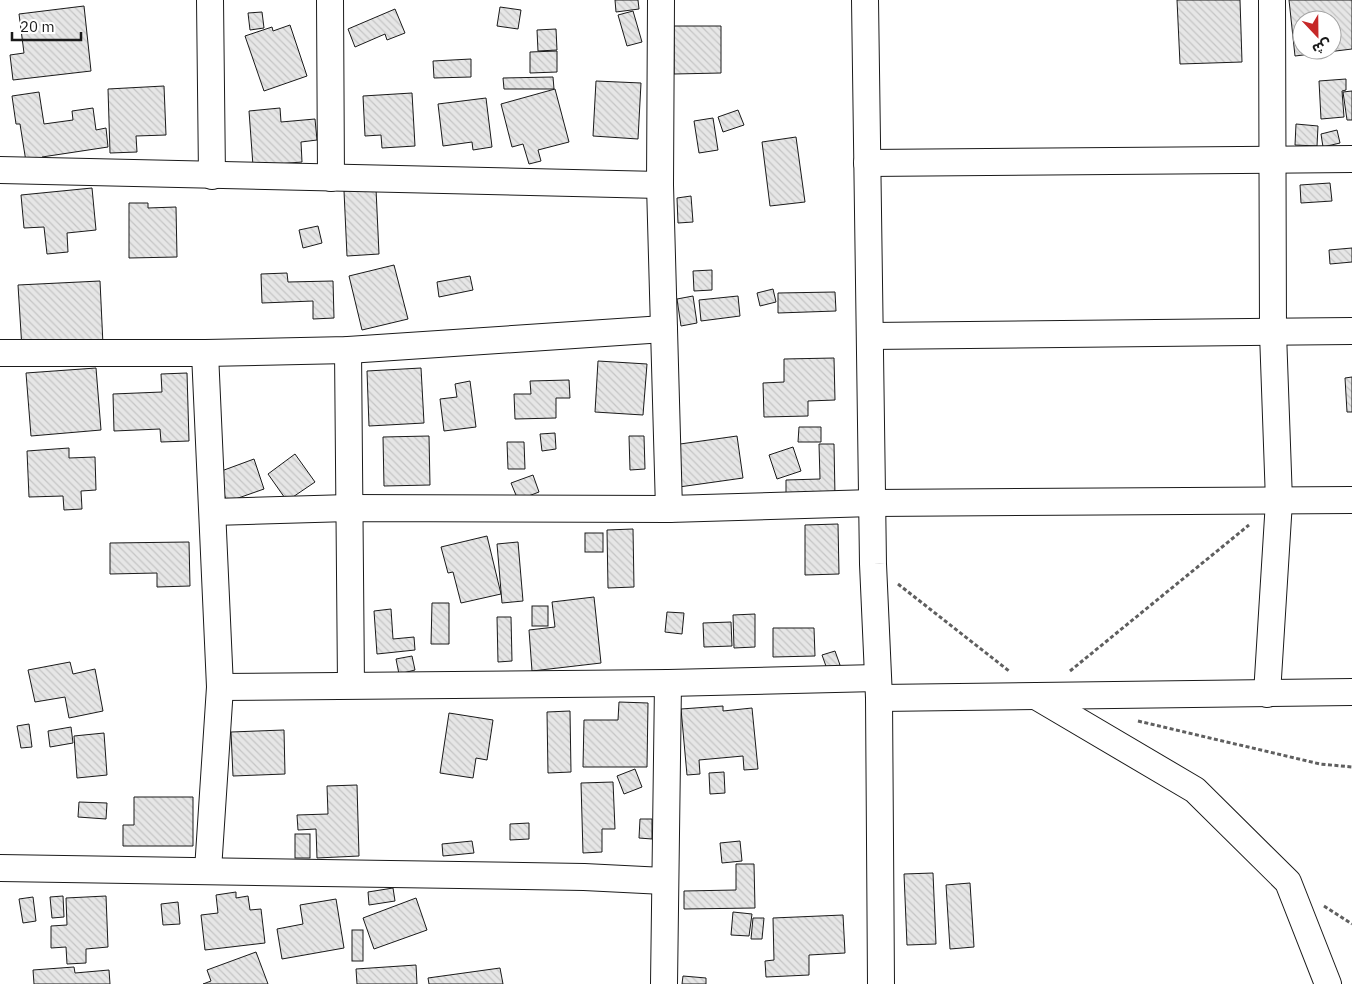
<svg xmlns="http://www.w3.org/2000/svg" width="1352" height="984" viewBox="0 0 1352 984" font-family="'IBM Plex Sans','Noto Sans Arabic',sans-serif">
<defs>
<pattern id="building-back-hatch" width="6" height="6" patternUnits="userSpaceOnUse" patternTransform="scale(1.25)"><rect width="6" height="6" fill="#e6e6e6"/><path d="M-1 5l2 2M0 0l6 6M5-1l2 2" fill="none" stroke="#c5c5c5"/></pattern>
</defs>
<rect width="100%" height="100%" fill="#fff"/>
<g fill="url(#building-back-hatch)" stroke="#1a1a1a" fill-rule="evenodd">
<polygon points="615,0 638,0 639,9 616,12"/>
<polygon points="1177,0 1240,0 1242,62 1180,64"/>
<path d="M1289 0H1352V49L1295 56ZM1302 20H1332V50H1302Z"/>
<polygon points="84,6 91,71 13,80 10,55 24,53 19,14"/>
<polygon points="500,7 521,10 518,29 497,26"/>
<polygon points="395,9 405,33 387,40 385,34 355,47 348,29"/>
<polygon points="633,11 642,42 627,46 618,15"/>
<polygon points="262,12 264,28 250,30 248,13"/>
<polygon points="290,25 307,76 264,91 245,36 272,27 273,31"/>
<polygon points="674,26 721,26 721,73 674,74"/>
<polygon points="556,29 557,50 538,51 537,30"/>
<polygon points="557,51 557,72 530,73 530,52"/>
<polygon points="471,59 471,77 434,78 433,61"/>
<polygon points="553,77 554,89 504,89 503,78"/>
<polygon points="1346,79 1346,90 1342,91 1344,117 1321,119 1319,81"/>
<polygon points="596,81 641,83 638,139 593,136"/>
<polygon points="164,86 166,135 136,136 137,152 110,153 108,89"/>
<polygon points="555,89 569,142 538,150 541,161 529,164 523,144 512,147 501,104"/>
<polygon points="1352,91 1352,120 1347,120 1343,92"/>
<polygon points="39,92 44,124 73,120 72,111 93,108 96,130 106,128 108,147 42,157 44,165 27,168 20,124 16,124 12,96"/>
<polygon points="412,93 415,146 382,148 381,135 365,136 363,96"/>
<polygon points="486,98 492,147 473,150 472,142 443,146 438,104"/>
<polygon points="280,108 281,122 315,119 317,140 301,142 302,162 253,166 249,111"/>
<polygon points="738,110 744,125 723,132 718,117"/>
<polygon points="713,118 718,150 699,153 694,121"/>
<polygon points="1296,124 1318,126 1317,146 1295,145"/>
<polygon points="1337,130 1340,143 1323,147 1321,134"/>
<polygon points="796,137 805,202 770,206 762,142"/>
<polygon points="1330,183 1332,201 1301,203 1300,185"/>
<polygon points="92,188 96,230 67,233 68,252 47,254 44,227 24,228 21,195"/>
<polygon points="376,189 379,254 347,256 344,191"/>
<polygon points="691,196 693,222 678,223 677,198"/>
<polygon points="129,203 148,203 148,208 176,207 177,257 129,258"/>
<polygon points="318,226 322,243 303,248 299,230"/>
<polygon points="1352,248 1352,262 1330,264 1329,250"/>
<polygon points="394,265 408,319 362,330 349,276"/>
<polygon points="712,270 712,290 694,291 693,271"/>
<polygon points="287,273 288,282 333,281 334,318 313,319 313,301 262,303 261,274"/>
<polygon points="470,276 473,290 439,297 437,282"/>
<polygon points="100,281 103,345 22,349 18,285"/>
<polygon points="773,289 776,302 760,306 757,293"/>
<polygon points="835,292 836,311 778,313 778,293"/>
<polygon points="693,296 697,323 681,326 677,299"/>
<polygon points="738,296 740,316 701,321 699,300"/>
<polygon points="834,358 835,400 808,401 808,416 764,417 763,383 784,382 784,359"/>
<polygon points="598,361 647,364 643,415 595,412"/>
<polygon points="96,368 101,430 31,436 26,373"/>
<polygon points="421,368 424,423 369,426 367,371"/>
<polygon points="187,373 189,441 161,442 160,429 114,431 113,394 162,392 161,374"/>
<polygon points="1352,377 1352,412 1347,412 1345,378"/>
<polygon points="569,380 570,398 556,398 556,418 515,419 514,394 531,394 530,381"/>
<polygon points="470,381 476,427 444,431 440,399 457,397 455,384"/>
<polygon points="799,427 821,427 821,442 798,442"/>
<polygon points="555,433 556,449 542,451 540,434"/>
<polygon points="429,436 430,485 384,486 383,437"/>
<polygon points="629,436 644,436 645,469 630,470"/>
<polygon points="737,436 743,478 679,487 673,445"/>
<polygon points="507,442 524,442 525,469 508,469"/>
<polygon points="819,444 834,444 835,496 786,496 786,480 820,479"/>
<polygon points="793,447 801,471 777,479 769,455"/>
<polygon points="69,448 69,458 95,457 96,490 81,491 82,509 64,510 63,496 29,497 27,451"/>
<polygon points="295,454 315,482 287,501 268,474"/>
<polygon points="254,459 264,489 227,502 216,473"/>
<polygon points="533,475 539,492 518,500 511,483"/>
<polygon points="838,524 839,574 805,575 805,525"/>
<polygon points="633,529 634,587 608,588 607,530"/>
<rect x="585" y="533" width="18" height="19"/>
<polygon points="487,536 501,594 461,603 453,572 448,573 441,547"/>
<polygon points="189,542 190,586 157,587 157,573 110,574 110,543"/>
<polygon points="518,542 523,601 502,603 497,544"/>
<polygon points="594,597 601,663 532,671 529,630 555,627 552,602"/>
<polygon points="432,603 449,603 449,644 431,644"/>
<rect x="532" y="606" width="16" height="20"/>
<polygon points="391,609 393,639 414,637 415,650 377,654 374,611"/>
<polygon points="667,612 684,613 682,634 665,632"/>
<polygon points="755,614 755,647 734,648 733,615"/>
<polygon points="497,617 511,617 512,661 498,662"/>
<polygon points="731,622 732,646 704,647 703,623"/>
<polygon points="773,628 814,628 815,656 773,657"/>
<polygon points="835,651 840,665 827,669 822,655"/>
<polygon points="412,656 415,670 399,674 396,659"/>
<polygon points="70,662 73,674 95,669 103,711 69,718 65,697 35,702 28,670"/>
<polygon points="619,702 648,703 647,767 583,767 584,720 618,720"/>
<polygon points="723,706 723,711 752,708 758,769 744,770 743,756 699,760 700,774 687,775 681,709"/>
<polygon points="570,711 571,772 548,773 547,712"/>
<polygon points="449,713 493,720 487,760 476,758 473,778 440,773"/>
<polygon points="29,724 32,747 21,748 17,726"/>
<polygon points="71,727 73,743 50,747 48,731"/>
<polygon points="284,730 285,774 233,776 231,732"/>
<polygon points="104,733 107,775 77,778 74,736"/>
<polygon points="635,769 642,787 624,794 617,776"/>
<polygon points="724,772 725,793 710,794 709,773"/>
<polygon points="613,782 615,829 602,829 602,852 583,853 581,783"/>
<polygon points="357,785 359,856 317,858 316,829 298,830 297,815 328,814 327,786"/>
<polygon points="134,797 193,797 193,846 123,846 123,825 134,825"/>
<polygon points="79,802 107,803 106,819 78,817"/>
<polygon points="640,819 652,819 652,839 639,838"/>
<polygon points="529,823 529,839 510,840 510,824"/>
<rect x="295" y="834" width="15" height="24"/>
<polygon points="472,841 474,853 443,856 442,844"/>
<polygon points="740,841 742,861 722,863 720,843"/>
<polygon points="736,864 754,864 755,908 684,909 684,891 736,890"/>
<polygon points="933,873 936,944 907,945 904,874"/>
<polygon points="970,883 974,947 950,949 946,885"/>
<polygon points="393,888 395,901 369,905 368,892"/>
<polygon points="236,892 236,898 248,896 250,910 261,909 265,943 205,950 201,915 218,913 216,895"/>
<polygon points="63,896 64,917 52,918 50,897"/>
<polygon points="106,896 108,947 86,949 86,963 67,964 66,947 51,948 51,926 67,925 66,898"/>
<polygon points="33,897 36,921 23,923 19,899"/>
<polygon points="416,898 427,930 374,949 363,918"/>
<polygon points="336,899 344,948 282,959 277,929 303,924 300,905"/>
<polygon points="178,902 180,924 163,925 161,904"/>
<polygon points="733,912 752,914 749,936 731,935"/>
<polygon points="843,915 845,953 809,955 809,975 766,977 765,961 774,960 773,918"/>
<polygon points="753,918 764,918 762,939 751,939"/>
<rect x="352" y="930" width="11" height="31"/>
<polygon points="256,952 268,984 203,984 211,981 207,970"/>
<polygon points="416,965 417,984 357,984 356,969"/>
<polygon points="74,967 75,973 109,970 110,984 34,984 33,970"/>
<polygon points="500,968 503,984 429,984 428,978"/>
<polygon points="683,976 706,978 706,984 682,984"/>
</g>
<g fill="none" stroke-linecap="round" stroke-linejoin="round">
<g stroke="#1a1a1a" stroke-width="28">
<g id="minor">
<polyline points="210,0 212,176"/>
<polyline points="330,0 331,178"/>
<polyline points="661,0 660,185 669,509"/>
<polyline points="865,0 873,564 879,698 881,984"/>
<polyline points="867,163 1352,159"/>
<polyline points="0,170 660,185"/>
<polyline points="870,336 1352,331"/>
<polyline points="348,350 351,685"/>
<polyline points="0,353 205,353 348,350 664,329"/>
<polyline points="205,353 220,687 208,870"/>
<polyline points="213,512 349,508 669,509 873,503 1352,500"/>
<polyline points="220,687 668,683 877,678"/>
<polyline points="1267,694 1279,501 1273,333 1272,0"/>
<polyline points="879,698 1352,692"/>
<polyline points="1039,698 1195,790 1288,882 1328,984"/>
<polyline points="0,868 584,877 664,881"/>
<polyline points="664,984 668,683"/>
</g>
</g>
<g stroke="#5f5f5f" stroke-width="3" stroke-dasharray="4 2.5" stroke-linecap="butt">
<polyline points="898,584 1009,671"/>
<polyline points="1070,671 1249,525"/>
<polyline points="1138,721 1320,764 1352,767"/>
<polyline points="1324,906 1352,924"/>
</g>
<use href="#minor" stroke="#fff" stroke-width="26"/>
</g>
<g transform="translate(1317 35) rotate(158)"><circle r="24" fill="#ffffff" stroke="#a3a3a3"/>
<path d="M0-4L9 19L0 12L-9 19Z" fill="#c62828"/>
<text y="-8" font-size="14" font-weight="bold" text-anchor="middle" fill="#1a1a1a">ش</text>
</g>
<path d="M12 32v8h69v-8" fill="none" stroke="#1a1a1a" stroke-width="2.5"/>
<text x="20" y="32" font-size="15" fill="#1a1a1a" stroke="#ffffff" stroke-width="4" paint-order="stroke">20 m</text>
</svg>
